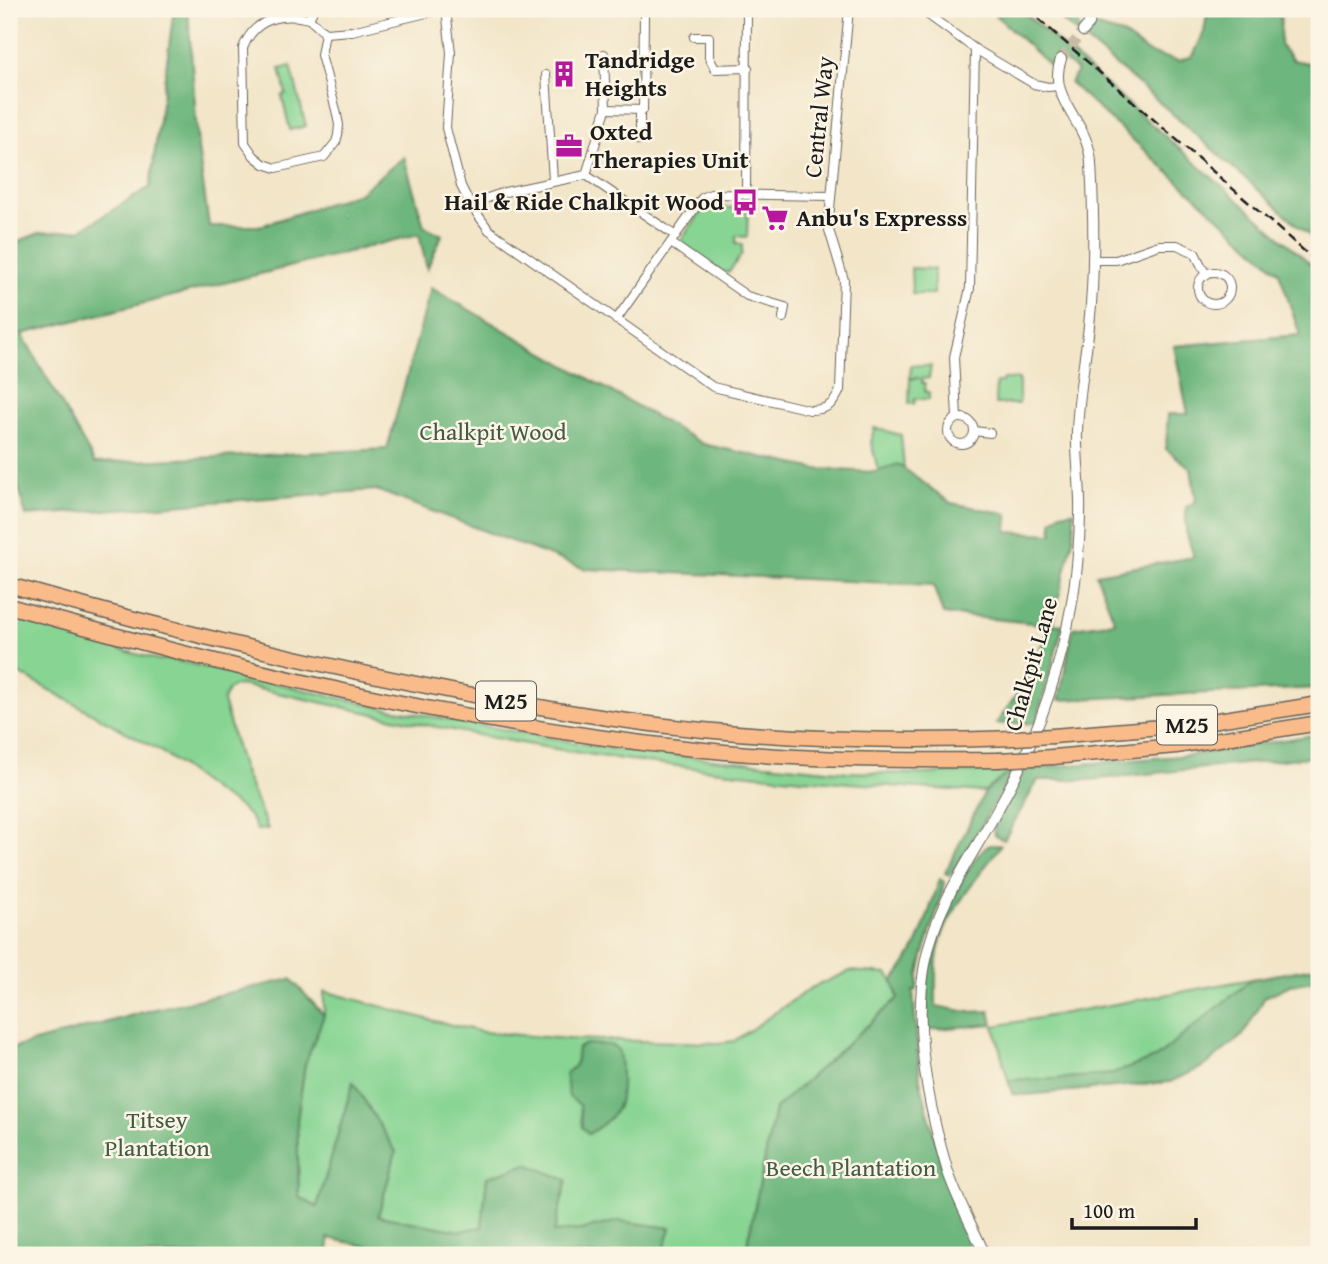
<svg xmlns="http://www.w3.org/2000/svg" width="1328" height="1264" viewBox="0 0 1328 1264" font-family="'Gentium Book Plus',serif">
<rect width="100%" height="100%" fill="#fcf5e5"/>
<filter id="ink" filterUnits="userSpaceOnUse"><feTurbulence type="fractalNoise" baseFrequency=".0143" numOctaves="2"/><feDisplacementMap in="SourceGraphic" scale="14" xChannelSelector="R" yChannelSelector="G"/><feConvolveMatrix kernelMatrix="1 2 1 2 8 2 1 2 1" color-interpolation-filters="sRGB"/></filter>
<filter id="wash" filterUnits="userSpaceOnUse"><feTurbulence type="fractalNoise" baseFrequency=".00686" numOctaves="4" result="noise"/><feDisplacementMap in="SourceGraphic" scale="28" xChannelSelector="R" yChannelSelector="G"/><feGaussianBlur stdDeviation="1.57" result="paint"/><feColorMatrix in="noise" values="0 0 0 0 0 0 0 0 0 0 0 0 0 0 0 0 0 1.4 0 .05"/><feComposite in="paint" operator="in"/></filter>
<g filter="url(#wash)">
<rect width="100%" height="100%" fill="#f2e5c8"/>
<g fill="#87d493" stroke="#527858" stroke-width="2">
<polygon points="291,66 306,126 290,130 282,96 286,94 280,69"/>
<polygon points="705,207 748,208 747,237 736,236 736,243 742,244 742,254 729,272 721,272 682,244 682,238"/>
<polygon points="911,268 934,269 934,294 912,294"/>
<polygon points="911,365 931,366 929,378 922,379 922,383 925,383 925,392 929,392 929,399 915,399 914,404 909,404 910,379 920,378 910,378"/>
<polygon points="1003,379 1019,379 1019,404 995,404 996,382 1002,382"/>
<polygon points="874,428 901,435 904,468 878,470 871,442"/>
<path d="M9 616 76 635 80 639 159 660 169 659 380 707 612 749 848 772 919 774 1010 771 985 792C856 785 728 774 600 756 479 738 360 711 241 685 230 686 227 690 223 701L242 767 268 829 257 830 250 817 240 807 217 793 159 750 9 668Z"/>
<polygon points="850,971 887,974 893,981 898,998 775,1109 745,1255 662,1255 671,1228 619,1221 581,1230 554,1232 487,1177 482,1227 460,1231 378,1216 396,1152 353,1083 317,1207 299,1197 297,1120 305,1064 324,1015 324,991 435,1021 483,1032 568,1039 718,1043 734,1041 811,988"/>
<polygon points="1252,979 1157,1057 1113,1074 1056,1079 1008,1080 994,1026"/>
</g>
<g fill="#6db67d" stroke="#44694c" stroke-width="2">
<polygon points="174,9 188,9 198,148 209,226 260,226 359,193 404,157 424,226 442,235 427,269 419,234 22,334 95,463 387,449 431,288 703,444 816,469 876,472 898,464 951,503 1008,514 1007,532 1053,534 1052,521 1061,513 1074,511 1074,536 1052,624 1063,625 1036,723 996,724 1015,697 1052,625 943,614 933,585 585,569 376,490 26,516 9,454 9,245 39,233 80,230 150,187"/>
<polygon points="989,9 1020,9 1319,271 1319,688 1059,700 1073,628 1115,622 1096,574 1194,557 1186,532 1186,507 1196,501 1191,468 1166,449 1168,414 1188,414 1174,346 1300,335 1279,272 1070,83 1077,71 1057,55 1050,66"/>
<polygon points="1048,9 1083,9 1086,14 1077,26 1087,35 1093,26 1122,34 1149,53 1179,61 1193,56 1204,32 1208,9 1281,9 1280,45 1293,60 1319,65 1319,244 1149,93"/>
<polygon points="1319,734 1319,756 1089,780 1038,780 1004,840 995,836 994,826 1023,769 1192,755"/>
<polygon points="1014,770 968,849 949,876 945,873 985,792 1010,771"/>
<path d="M990 845H1001C981 873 958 900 944 931 934 953 936 982 936 1006L968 1012 990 1011 993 1024 926 1030C927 1009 925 986 929 965 933 940 968 854 990 845Z"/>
<path d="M940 879 944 882C938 919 920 952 917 990L913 991 920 1080 943 1172 976 1255H745L775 1109 898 998 893 981C922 945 925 920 940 879Z"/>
<polygon points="1319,967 1319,980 1290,985 1265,997 1243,1035 1205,1066 1170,1082 1026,1095 1012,1094 1008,1080 1056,1079 1113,1074 1157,1057 1252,979"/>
<polygon points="291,979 324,1015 305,1064 297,1120 299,1197 317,1207 353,1082 396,1152 378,1216 460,1231 482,1227 487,1177 527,1164 567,1180 554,1232 581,1230 619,1221 671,1228 662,1255 407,1255 328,1238 330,1255 9,1255 9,1049 151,1010"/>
<path d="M586 1044 610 1045 618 1049C621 1058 621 1067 621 1076 622 1111 616 1115 589 1134L582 1127 580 1105 569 1097 565 1074 575 1066 578 1048Z"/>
</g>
</g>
<g filter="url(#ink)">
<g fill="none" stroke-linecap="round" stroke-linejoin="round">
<polyline stroke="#c7bda6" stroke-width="10" stroke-dasharray="10 5" stroke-linecap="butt" points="1061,59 1083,31"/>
<g stroke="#676258" stroke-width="10">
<g id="minor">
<polyline points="314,9 309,19 325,33"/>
<path d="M446 9 451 53 446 128 461 186 470 204 489 230 713 387 810 410C826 410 834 405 840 390L844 280 829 230V219L849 9"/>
<polyline points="920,9 975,49 1034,84 1048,87 1058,86"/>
<path d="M309 19C281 12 254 19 243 48L245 143 254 156 264 164 276 168 324 157 336 142 338 135 339 125 336 110 321 55 325 33"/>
<polyline points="325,33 352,31 443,9"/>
<polyline points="694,37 709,37 709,57 715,69 748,68"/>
<polyline points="546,75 553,180"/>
<polyline points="606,109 643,110 644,14"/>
<polyline points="640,140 640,110"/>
<polyline points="586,175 606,109 604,54"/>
<polyline points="746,195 747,9"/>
<polyline points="470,204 505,192 586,175 676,236"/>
<polyline points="671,243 747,296 785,307 783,318"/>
<polyline points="1093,260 1116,260 1159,245 1177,245 1195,253 1206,275"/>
<circle cx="1214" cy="288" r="16"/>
<polyline points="616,320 702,198 711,194 830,196"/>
<circle cx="961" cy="431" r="13"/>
<polyline points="957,418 954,357 970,288 975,49"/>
<polyline points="974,431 990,433"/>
</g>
</g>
<g stroke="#676258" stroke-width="12">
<g id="tertiary">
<polyline points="1083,31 1089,24 1091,9"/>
<path d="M985 1255C973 1227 956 1198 947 1169 928 1105 912 1026 926 959 938 901 972 857 999 807 1049 719 1079 615 1080 513 1081 486 1076 459 1077 432 1078 396 1085 361 1089 326 1095 272 1094 216 1091 163 1089 121 1046 99 1061 59"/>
</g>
</g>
<g stroke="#676258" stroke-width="17">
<g id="motorway">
<path d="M9 585C157 627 306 663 457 692 538 707 620 722 703 730 807 740 911 742 1015 738"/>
<path d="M9 606C230 669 458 723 686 748 790 760 894 761 998 760"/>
<polyline points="1053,736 1186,725 1319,704"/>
<polyline points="1053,757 1176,746 1319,723"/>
</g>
</g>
<use href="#minor" stroke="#fff" stroke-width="8"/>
<use href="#tertiary" stroke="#fff" stroke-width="10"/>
<use href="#motorway" stroke="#fabb8b" stroke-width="14"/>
<polyline stroke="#1c1c1c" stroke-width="2.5" stroke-dasharray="10 5" stroke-linecap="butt" points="1027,9 1319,264"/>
<g stroke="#676258" stroke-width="17" stroke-linecap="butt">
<g id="motorway-bridge">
<polyline points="1015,738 1053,736"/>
<polyline points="998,760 1053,757"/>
</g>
</g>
<use href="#motorway-bridge" stroke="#fabb8b" stroke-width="14"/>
</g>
</g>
<defs>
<g id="building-bare" transform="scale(2.1)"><path d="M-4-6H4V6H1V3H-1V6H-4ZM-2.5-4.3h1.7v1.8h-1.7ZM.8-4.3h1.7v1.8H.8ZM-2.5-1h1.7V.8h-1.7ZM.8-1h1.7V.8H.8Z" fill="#b5179e" stroke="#fcf5e5" stroke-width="2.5" paint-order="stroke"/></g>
<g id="office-bare" transform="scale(2.1)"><path d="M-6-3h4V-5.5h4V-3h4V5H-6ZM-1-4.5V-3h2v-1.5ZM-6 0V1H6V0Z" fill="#b5179e" stroke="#fcf5e5" stroke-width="2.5" paint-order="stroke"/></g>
<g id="bus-bare" transform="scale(2.1)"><path d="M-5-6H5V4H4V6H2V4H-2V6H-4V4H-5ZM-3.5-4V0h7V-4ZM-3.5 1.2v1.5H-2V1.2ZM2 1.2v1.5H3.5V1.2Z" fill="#b5179e" stroke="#fcf5e5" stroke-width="2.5" paint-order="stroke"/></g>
<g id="supermarket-bare" transform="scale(2.1)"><path d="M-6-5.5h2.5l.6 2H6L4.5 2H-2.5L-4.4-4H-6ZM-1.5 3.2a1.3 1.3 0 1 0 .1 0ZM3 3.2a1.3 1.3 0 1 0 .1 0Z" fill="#b5179e" stroke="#fcf5e5" stroke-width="2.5" paint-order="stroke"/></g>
</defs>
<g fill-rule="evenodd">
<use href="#building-bare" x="564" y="74"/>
<use href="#office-bare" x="569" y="146"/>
<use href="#bus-bare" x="745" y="202"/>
<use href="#supermarket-bare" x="775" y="218"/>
</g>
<g text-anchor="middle" stroke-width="5" stroke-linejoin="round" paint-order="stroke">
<g fill="#fcf5e5" stroke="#5f5d58" stroke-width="2">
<rect x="476" y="681.5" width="60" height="39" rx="5"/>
<rect x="1157" y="705.5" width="60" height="39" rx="5"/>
</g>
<g font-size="23" font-weight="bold" fill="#1c1c1c">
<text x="506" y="709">M25</text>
<text x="1187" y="733">M25</text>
</g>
<g font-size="24" font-weight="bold" fill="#1c1c1c" stroke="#fcf5e5" text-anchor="start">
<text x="585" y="68">Tandridge<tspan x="585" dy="28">Heights</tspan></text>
<text x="590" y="140">Oxted<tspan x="590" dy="28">Therapies Unit</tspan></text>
<text x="724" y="210" text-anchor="end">Hail &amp; Ride Chalkpit Wood</text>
<text x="796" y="226">Anbu's Expresss</text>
</g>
<g font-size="24" fill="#1c1c1c" stroke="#fcf5e5">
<text transform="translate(819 117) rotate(-84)" y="8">Central Way</text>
<text transform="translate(1031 664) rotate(-74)" y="8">Chalkpit Lane</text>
</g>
<g font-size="24" fill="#415c46" stroke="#fcf5e5">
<text x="493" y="440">Chalkpit Wood</text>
<text x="157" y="1128">Titsey<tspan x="157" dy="28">Plantation</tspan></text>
<text x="851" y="1176">Beech Plantation</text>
</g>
</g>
<rect width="1328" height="1264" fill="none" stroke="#fcf5e5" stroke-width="35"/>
<path d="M1072 1218v10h124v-10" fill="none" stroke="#1c1c1c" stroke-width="3.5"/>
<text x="1083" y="1218" font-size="21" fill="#1c1c1c" stroke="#fcf5e5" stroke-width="5" paint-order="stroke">100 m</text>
</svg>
